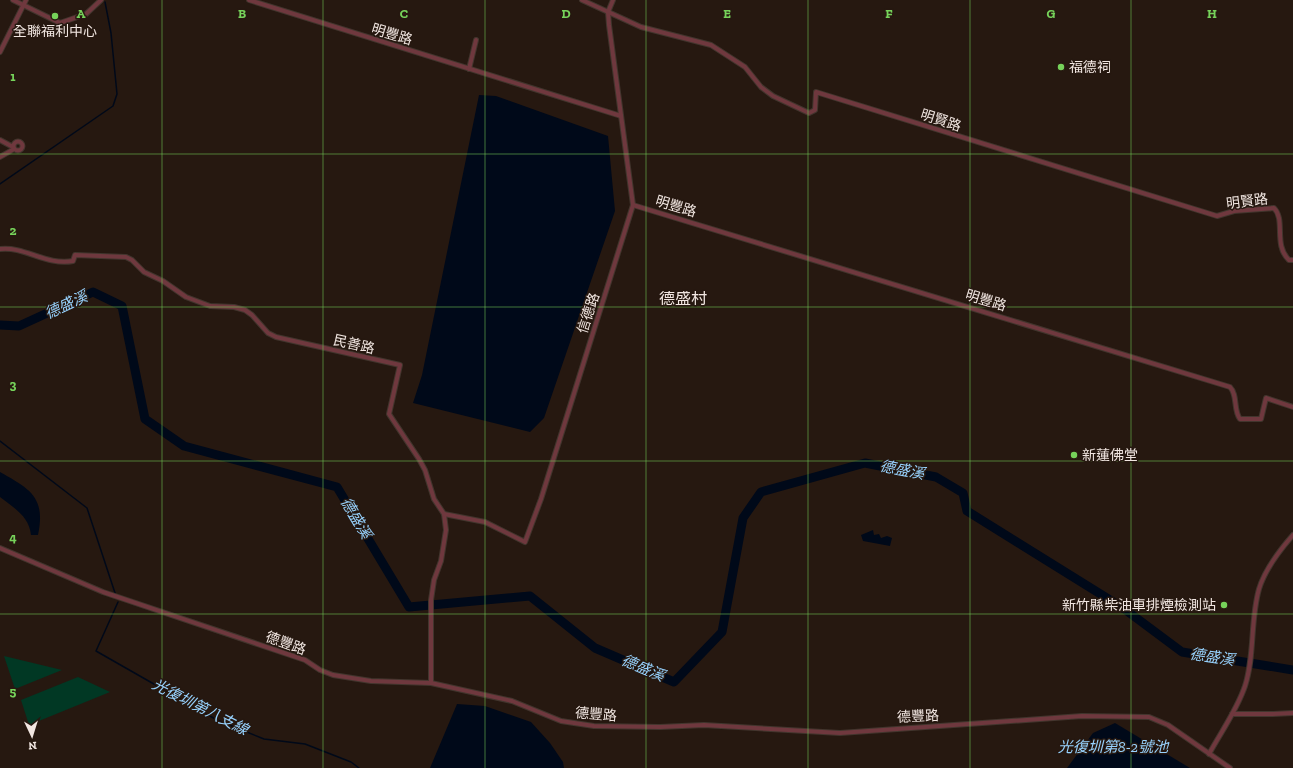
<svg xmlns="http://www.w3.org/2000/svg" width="1293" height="768" viewBox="0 0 1293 768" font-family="'Zilla Slab','Noto Sans TC',serif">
<rect width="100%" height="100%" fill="#261810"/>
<g fill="#013824">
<polygon points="4,656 62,670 15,689"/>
<polygon points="78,677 110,692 29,725 21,700"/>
</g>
<g fill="#000919">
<polygon points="479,95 496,96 608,136 615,211 544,418 530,432 413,403 422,375"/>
<path d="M0 472C30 489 46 497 38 535H31C29 516 14 508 0 497Z"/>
<polygon points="873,530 874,535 879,534 881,538 887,536 892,538 890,546 863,541 861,535"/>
<polygon points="457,704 485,706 531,722 550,743 563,762 564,768 430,768"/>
<polygon points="1115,723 1190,768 1067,768 1093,733"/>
</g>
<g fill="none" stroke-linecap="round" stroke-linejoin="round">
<g stroke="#000919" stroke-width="1.5">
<polyline points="0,184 113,106 117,94 111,33 105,2"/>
<polyline points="0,441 87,508 116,596"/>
<polyline points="118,602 96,651 217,720 264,739 305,744 351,762 359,768"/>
</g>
<polyline stroke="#000919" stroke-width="9" points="0,325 19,326 93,292 122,306 145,419 184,446 337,487 409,607 530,596 595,648 674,682 722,632 743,518 761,492 865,463 936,477 963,493 967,511 1123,608 1182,652 1293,670"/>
<g stroke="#42352d" stroke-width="6">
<g id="street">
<polyline points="13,0 60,23 86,14 101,0"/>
<polyline points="249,0 621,116"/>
<path d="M582 0 641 27 711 45 745 67 761 87 773 96 809 113 815 110 816 92 1217 216 1234 211 1274 208C1286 220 1273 245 1289 260H1293"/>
<polyline points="0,52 26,0"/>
<polyline points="469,69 476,40"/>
<polyline points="0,140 13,147"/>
<circle cx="18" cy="146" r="4.5"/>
<polyline points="0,157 14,149"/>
<path d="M633 205 1230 387C1238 395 1233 410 1240 419H1261L1266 398 1293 407"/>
<path d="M0 249C25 246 46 266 73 261L75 255 126 257 132 260 144 272 163 281 186 297 210 306 234 307 245 310 252 315 268 333 276 337 400 365 389 414 419 459 425 470 434 499 444 514 446 530 441 561 434 580 431 600V683"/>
<polyline points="444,514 485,522 525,542 541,499 633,205 609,25 608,12 613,0"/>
<polyline points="0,548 103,592 305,660 320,670 333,675 371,681 431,683 512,701 561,721 594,726 660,727 704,725 840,733 1082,716 1149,717 1168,725 1230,768"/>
<polyline points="1232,714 1273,714 1293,713"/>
<path d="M1209 754C1221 732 1237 710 1245 686 1255 655 1250 621 1259 589 1265 569 1279 551 1293 535"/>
</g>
</g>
<use href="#street" stroke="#6f383e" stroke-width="4"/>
</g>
<path fill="none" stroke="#76d25a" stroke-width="1" stroke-opacity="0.55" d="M162 0V768M323 0V768M485 0V768M646 0V768M808 0V768M970 0V768M1131 0V768M0 154H1293M0 307H1293M0 461H1293M0 614H1293"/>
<g fill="#76d25a" stroke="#261810" stroke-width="1.5">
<circle cx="55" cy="16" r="4"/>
<circle cx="1061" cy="67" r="4"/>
<circle cx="1074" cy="455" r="4"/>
<circle cx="1224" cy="605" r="4"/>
</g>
<g text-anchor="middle" stroke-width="3" stroke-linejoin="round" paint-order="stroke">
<g font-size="14" fill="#f1e6e1" stroke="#261810" text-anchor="start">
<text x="55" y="36" text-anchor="middle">全聯福利中心</text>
<text x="1069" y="72">福德祠</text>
<text x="1082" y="460">新蓮佛堂</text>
<text x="1216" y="610" text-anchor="end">新竹縣柴油車排煙檢測站</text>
</g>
<g font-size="14" fill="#f1e6e1" stroke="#261810">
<text transform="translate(392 34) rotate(17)" y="5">明豐路</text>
<text transform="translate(941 120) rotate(18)" y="5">明賢路</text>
<text transform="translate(1247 201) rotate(-7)" y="5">明賢路</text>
<text transform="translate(676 206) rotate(17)" y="5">明豐路</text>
<text transform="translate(986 300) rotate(17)" y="5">明豐路</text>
<text transform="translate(588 313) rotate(-72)" y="5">信德路</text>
<text transform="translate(354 344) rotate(13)" y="5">民善路</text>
<text transform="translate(286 643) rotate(20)" y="5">德豐路</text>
<text transform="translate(596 714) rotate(5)" y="5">德豐路</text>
<text transform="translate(918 716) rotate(-3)" y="5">德豐路</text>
</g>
<g font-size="15" font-style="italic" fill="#97d2fe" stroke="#261810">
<text transform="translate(66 305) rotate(-25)" y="5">德盛溪</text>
<text transform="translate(902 470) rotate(11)" y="5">德盛溪</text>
<text transform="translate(356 518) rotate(59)" y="5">德盛溪</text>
<text transform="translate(1212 657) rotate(9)" y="5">德盛溪</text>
<text transform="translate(643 668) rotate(23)" y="5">德盛溪</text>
<text transform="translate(200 707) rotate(27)" y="5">光復圳第八支線</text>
<text x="1113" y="752">光復圳第8-2號池</text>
</g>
<g font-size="16" fill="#f1e6e1" stroke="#261810">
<text x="683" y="304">德盛村</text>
</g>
</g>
<g font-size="13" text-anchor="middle" font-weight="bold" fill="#76d25a" stroke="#261810" stroke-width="3" stroke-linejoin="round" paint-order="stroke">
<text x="81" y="18">A</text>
<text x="242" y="18">B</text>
<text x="404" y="18">C</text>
<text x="566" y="18">D</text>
<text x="727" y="18">E</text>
<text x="889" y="18">F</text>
<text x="1051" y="18">G</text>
<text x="1212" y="18">H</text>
<text x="13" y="81">1</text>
<text x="13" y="235">2</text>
<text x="13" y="389">3</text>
<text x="13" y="542">4</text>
<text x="13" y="696">5</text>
</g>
<g transform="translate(32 736) rotate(176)" stroke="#261810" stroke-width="3" paint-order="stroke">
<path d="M0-3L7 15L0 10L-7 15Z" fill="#f1e6e1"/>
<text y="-6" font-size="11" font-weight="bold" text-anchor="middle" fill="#f1e6e1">N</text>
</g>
</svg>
